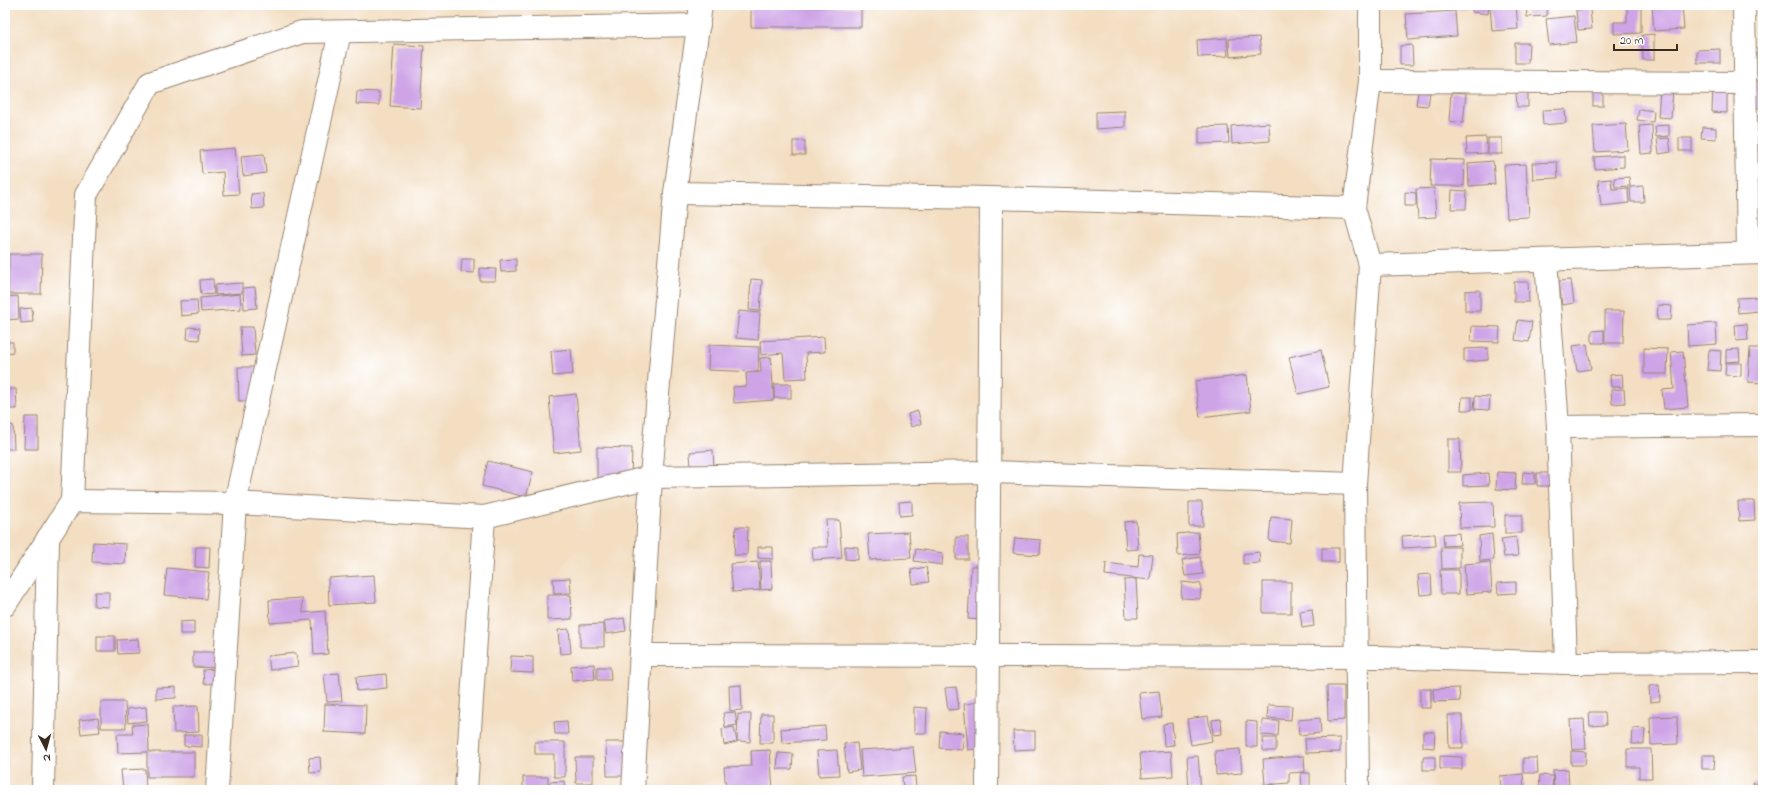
<svg xmlns="http://www.w3.org/2000/svg" width="1768" height="795" viewBox="0 0 1768 795" font-family="'Indie Flower',sans-serif">
<rect width="100%" height="100%" fill="#fff"/>
<filter id="ink" filterUnits="userSpaceOnUse"><feTurbulence type="fractalNoise" baseFrequency=".025" numOctaves="2"/><feDisplacementMap in="SourceGraphic" scale="8" xChannelSelector="R" yChannelSelector="G"/><feConvolveMatrix kernelMatrix="1 2 1 2 8 2 1 2 1" color-interpolation-filters="sRGB"/></filter>
<filter id="wash" filterUnits="userSpaceOnUse"><feTurbulence type="fractalNoise" baseFrequency=".012" numOctaves="4" result="noise"/><feDisplacementMap in="SourceGraphic" scale="16" xChannelSelector="R" yChannelSelector="G"/><feGaussianBlur stdDeviation="0.9" result="paint"/><feColorMatrix in="noise" values="0 0 0 0 0 0 0 0 0 0 0 0 0 0 0 0 0 1.4 0 .05"/><feComposite in="paint" operator="in"/></filter>
<g filter="url(#wash)">
<rect width="100%" height="100%" fill="#f3dec2"/>
<g id="blocks">
<g fill="#cea4e7">
<polygon points="1455,5 1467,5 1467,8 1455,9"/>
<polygon points="1473,5 1489,5 1488,14 1472,12"/>
<polygon points="1490,5 1516,5 1518,29 1492,31"/>
<polygon points="1526,5 1547,5 1547,16 1527,17"/>
<polygon points="1652,5 1682,5 1684,29 1654,31"/>
<rect x="751" y="7" width="110" height="20"/>
<polygon points="1627,7 1641,7 1641,33 1614,34 1614,22 1627,22"/>
<polygon points="1590,9 1592,29 1578,30 1576,10"/>
<polygon points="1455,11 1457,36 1408,40 1406,14"/>
<polygon points="1574,16 1577,42 1549,45 1546,19"/>
<polygon points="1654,34 1654,60 1643,60 1642,35"/>
<polygon points="1259,37 1261,54 1230,57 1229,39"/>
<polygon points="1227,38 1228,56 1198,57 1197,40"/>
<polygon points="1515,43 1529,43 1528,63 1515,63"/>
<polygon points="394,44 424,46 420,108 390,106"/>
<polygon points="1412,45 1413,65 1400,65 1400,46"/>
<polygon points="1720,49 1720,63 1697,63 1697,50"/>
<polygon points="1763,80 1763,107 1755,108 1753,81"/>
<polygon points="1713,85 1727,85 1727,113 1712,112"/>
<polygon points="1660,89 1673,90 1671,118 1658,117"/>
<polygon points="357,91 379,92 379,105 356,104"/>
<polygon points="1418,92 1430,93 1428,106 1416,105"/>
<polygon points="1528,92 1528,107 1517,107 1516,93"/>
<rect x="1593" y="92" width="10" height="14"/>
<polygon points="1451,93 1466,94 1463,123 1449,121"/>
<polygon points="1565,109 1566,123 1543,125 1542,110"/>
<polygon points="1639,109 1654,111 1653,122 1637,120"/>
<polygon points="1125,111 1125,127 1096,129 1096,112"/>
<polygon points="1269,123 1270,141 1232,144 1231,126"/>
<polygon points="1626,124 1628,150 1595,152 1593,126"/>
<polygon points="1652,125 1653,153 1641,154 1639,126"/>
<polygon points="1669,125 1669,136 1656,137 1655,126"/>
<polygon points="1228,126 1229,143 1199,144 1199,127"/>
<polygon points="1752,126 1763,127 1763,152 1751,151"/>
<polygon points="1702,127 1716,128 1716,139 1701,138"/>
<polygon points="1486,137 1487,153 1467,154 1466,138"/>
<rect x="1488" y="138" width="14" height="16"/>
<polygon points="1669,138 1671,152 1659,154 1657,139"/>
<rect x="1679" y="138" width="13" height="13"/>
<rect x="793" y="141" width="12" height="14"/>
<polygon points="235,148 239,194 224,195 223,172 202,174 200,151"/>
<polygon points="264,154 266,173 243,176 241,156"/>
<polygon points="1624,155 1624,167 1595,169 1594,157"/>
<polygon points="1763,156 1763,179 1753,179 1752,157"/>
<polygon points="1431,159 1465,160 1464,186 1430,186"/>
<polygon points="1493,161 1495,184 1469,186 1468,163"/>
<polygon points="1557,162 1558,178 1533,179 1532,163"/>
<polygon points="1526,164 1529,217 1507,218 1504,165"/>
<polygon points="1629,177 1630,186 1615,187 1614,178"/>
<polygon points="1611,179 1612,189 1628,188 1629,203 1601,206 1598,180"/>
<polygon points="1643,186 1644,202 1631,202 1630,187"/>
<polygon points="1434,188 1436,217 1418,218 1416,189"/>
<polygon points="1452,190 1467,191 1466,209 1451,209"/>
<polygon points="1405,192 1416,193 1416,206 1405,206"/>
<polygon points="263,193 264,208 252,209 251,194"/>
<polygon points="9,254 42,254 41,294 8,294"/>
<polygon points="462,259 474,259 474,273 461,272"/>
<polygon points="516,259 516,271 501,272 500,260"/>
<polygon points="480,268 496,269 495,281 480,281"/>
<polygon points="213,279 214,294 201,295 200,280"/>
<polygon points="751,279 762,280 760,311 749,310"/>
<polygon points="1571,280 1574,303 1562,305 1559,281"/>
<polygon points="1514,282 1528,282 1529,302 1514,302"/>
<polygon points="242,283 242,293 215,295 215,285"/>
<polygon points="255,287 257,308 244,309 243,288"/>
<polygon points="1480,290 1480,311 1465,311 1465,291"/>
<polygon points="240,294 241,309 201,312 200,298"/>
<polygon points="18,296 19,319 5,320 5,297"/>
<polygon points="1759,297 1760,311 1738,313 1737,298"/>
<polygon points="197,300 198,314 181,316 180,301"/>
<polygon points="1658,305 1672,306 1671,320 1657,320"/>
<polygon points="32,308 33,322 21,323 20,309"/>
<polygon points="739,311 760,313 758,340 736,338"/>
<polygon points="1605,311 1624,311 1623,343 1605,343"/>
<polygon points="1518,320 1532,322 1529,342 1515,340"/>
<polygon points="1716,323 1717,344 1688,346 1687,325"/>
<polygon points="1747,324 1748,340 1736,341 1735,325"/>
<polygon points="1472,326 1500,327 1499,342 1471,341"/>
<polygon points="188,327 200,328 199,340 187,339"/>
<polygon points="240,327 253,327 255,355 242,356"/>
<polygon points="1604,330 1604,343 1592,343 1592,331"/>
<polygon points="824,337 825,352 806,353 807,378 785,379 783,353 761,355 760,341"/>
<polygon points="5,342 13,342 13,352 5,353"/>
<polygon points="1587,344 1591,369 1577,371 1573,346"/>
<polygon points="709,345 759,347 758,372 708,370"/>
<polygon points="1488,348 1488,360 1464,362 1464,349"/>
<polygon points="1644,348 1668,349 1667,374 1644,374"/>
<polygon points="1750,348 1763,348 1763,383 1748,382"/>
<polygon points="571,349 573,374 553,376 551,351"/>
<polygon points="1739,349 1740,361 1726,362 1726,350"/>
<polygon points="1321,350 1329,387 1298,394 1289,357"/>
<polygon points="1709,350 1721,351 1720,371 1707,370"/>
<polygon points="1683,351 1688,407 1664,409 1662,390 1674,389 1671,352"/>
<polygon points="771,357 774,400 734,403 733,387 747,386 746,373 761,372 760,358"/>
<polygon points="1726,363 1741,363 1741,376 1725,375"/>
<polygon points="238,367 257,367 257,401 239,401"/>
<polygon points="1622,374 1623,387 1611,387 1610,375"/>
<polygon points="1247,375 1251,411 1200,417 1195,381"/>
<rect x="774" y="384" width="17" height="14"/>
<polygon points="5,389 16,389 17,409 5,409"/>
<polygon points="1624,389 1625,403 1612,404 1611,390"/>
<polygon points="576,394 581,450 554,453 549,397"/>
<polygon points="1475,396 1490,397 1489,410 1474,409"/>
<polygon points="1462,397 1472,397 1472,410 1461,410"/>
<polygon points="918,411 921,424 911,427 908,414"/>
<polygon points="25,417 38,417 38,449 24,449"/>
<polygon points="13,425 14,449 5,449 5,426"/>
<polygon points="1448,439 1460,439 1461,472 1448,472"/>
<polygon points="597,447 632,448 631,481 597,480"/>
<polygon points="713,450 714,467 691,469 690,452"/>
<polygon points="488,461 533,472 526,497 482,486"/>
<polygon points="1497,472 1516,473 1515,490 1496,489"/>
<polygon points="1523,472 1535,473 1535,484 1522,484"/>
<polygon points="1488,473 1489,485 1463,486 1463,475"/>
<polygon points="1537,473 1552,473 1553,486 1537,486"/>
<polygon points="912,501 912,515 900,516 899,502"/>
<polygon points="1738,501 1754,501 1755,520 1739,521"/>
<polygon points="1189,502 1202,502 1203,526 1189,526"/>
<polygon points="1493,502 1494,527 1460,528 1459,503"/>
<rect x="1505" y="515" width="17" height="18"/>
<polygon points="1271,517 1292,519 1290,543 1269,541"/>
<polygon points="826,520 839,520 842,558 813,560 812,547 828,547"/>
<polygon points="1136,521 1138,549 1126,550 1124,522"/>
<polygon points="736,527 748,527 747,555 734,555"/>
<polygon points="909,532 911,558 870,560 868,534"/>
<polygon points="1198,532 1200,554 1178,556 1177,534"/>
<polygon points="1459,533 1460,545 1444,546 1443,534"/>
<polygon points="1435,534 1436,546 1403,548 1402,536"/>
<polygon points="1492,534 1494,560 1480,561 1479,536"/>
<rect x="956" y="537" width="12" height="22"/>
<polygon points="1516,537 1518,556 1504,557 1501,539"/>
<polygon points="1015,538 1041,540 1040,555 1013,553"/>
<polygon points="93,542 126,544 125,564 92,562"/>
<polygon points="845,546 858,547 858,560 845,559"/>
<polygon points="196,547 210,547 209,568 195,567"/>
<polygon points="758,547 773,547 773,559 758,558"/>
<polygon points="1441,547 1460,547 1460,568 1442,569"/>
<rect x="1322" y="548" width="17" height="14"/>
<polygon points="916,549 943,553 942,565 914,561"/>
<polygon points="1259,552 1260,563 1243,564 1243,554"/>
<polygon points="1139,554 1153,555 1150,580 1105,575 1106,563 1138,567"/>
<polygon points="1200,557 1203,574 1185,576 1182,560"/>
<polygon points="760,561 771,561 772,589 761,590"/>
<polygon points="758,562 760,590 733,592 730,564"/>
<polygon points="1490,562 1492,592 1466,594 1464,564"/>
<polygon points="971,566 983,566 981,620 968,619"/>
<polygon points="926,567 929,582 913,584 911,570"/>
<polygon points="167,568 209,572 206,599 164,595"/>
<polygon points="1440,570 1459,570 1459,594 1441,594"/>
<polygon points="1431,574 1432,594 1420,595 1418,575"/>
<polygon points="374,575 376,602 329,605 328,578"/>
<polygon points="570,578 571,593 554,594 553,579"/>
<polygon points="1136,579 1138,618 1126,618 1124,580"/>
<polygon points="1182,582 1201,584 1200,599 1181,598"/>
<rect x="1263" y="582" width="28" height="31"/>
<polygon points="1516,582 1516,593 1498,594 1497,583"/>
<polygon points="95,592 109,592 109,607 94,606"/>
<polygon points="547,595 571,595 572,619 547,620"/>
<polygon points="302,598 303,613 325,611 328,654 314,655 312,620 270,623 269,600"/>
<polygon points="1312,609 1314,626 1302,628 1300,611"/>
<polygon points="624,618 626,631 606,634 604,621"/>
<polygon points="194,621 194,634 180,634 180,622"/>
<polygon points="604,624 604,647 580,647 580,625"/>
<polygon points="569,629 571,653 560,654 558,630"/>
<rect x="97" y="636" width="18" height="15"/>
<polygon points="138,639 139,653 118,654 117,640"/>
<polygon points="193,652 217,652 217,668 193,667"/>
<polygon points="296,653 298,666 270,670 268,656"/>
<polygon points="511,656 533,657 533,673 510,672"/>
<polygon points="594,664 595,679 572,681 571,666"/>
<polygon points="597,667 610,667 611,680 597,680"/>
<polygon points="218,669 220,683 204,684 203,670"/>
<polygon points="339,673 342,701 327,702 324,674"/>
<polygon points="386,674 387,688 357,691 356,677"/>
<polygon points="741,685 742,710 730,711 729,686"/>
<polygon points="1659,685 1660,701 1650,702 1649,686"/>
<polygon points="1327,686 1344,686 1344,720 1328,721"/>
<polygon points="176,687 176,698 156,699 156,688"/>
<polygon points="956,687 959,709 948,710 945,688"/>
<polygon points="1459,688 1460,701 1434,702 1433,689"/>
<rect x="1420" y="689" width="11" height="19"/>
<polygon points="1159,691 1162,717 1142,719 1139,693"/>
<polygon points="101,702 125,702 126,728 101,728"/>
<polygon points="981,702 985,748 968,750 964,704"/>
<polygon points="325,704 366,705 365,734 324,732"/>
<polygon points="1268,705 1292,706 1291,720 1267,718"/>
<polygon points="198,706 199,732 174,733 173,707"/>
<polygon points="146,707 147,721 128,723 127,709"/>
<polygon points="914,707 927,708 926,733 914,733"/>
<polygon points="735,712 737,725 725,727 723,713"/>
<polygon points="1589,712 1605,712 1606,725 1590,726"/>
<polygon points="738,714 751,714 750,742 737,741"/>
<polygon points="761,714 773,714 773,743 760,743"/>
<polygon points="1448,715 1462,715 1463,748 1449,748"/>
<polygon points="1208,716 1212,741 1191,745 1187,719"/>
<polygon points="1677,716 1678,744 1651,745 1650,717"/>
<polygon points="98,718 100,732 81,734 79,720"/>
<polygon points="1320,718 1321,733 1299,735 1298,720"/>
<polygon points="1221,719 1222,734 1213,735 1212,720"/>
<polygon points="1584,719 1586,749 1572,750 1570,720"/>
<polygon points="1262,720 1279,721 1278,736 1261,735"/>
<polygon points="567,721 568,734 555,734 554,722"/>
<polygon points="1246,721 1257,722 1257,747 1246,747"/>
<polygon points="1172,723 1174,745 1164,746 1163,724"/>
<polygon points="148,724 149,752 194,752 194,777 147,777 147,752 118,753 117,734 133,734 132,725"/>
<polygon points="825,726 826,740 782,743 781,729"/>
<polygon points="734,727 737,742 724,745 722,729"/>
<polygon points="1633,728 1645,729 1644,744 1632,744"/>
<polygon points="940,731 964,733 962,750 939,748"/>
<polygon points="1013,731 1035,731 1035,749 1014,750"/>
<polygon points="1423,732 1435,732 1434,748 1423,747"/>
<polygon points="184,735 202,735 202,747 184,746"/>
<polygon points="1262,738 1276,738 1276,751 1263,751"/>
<polygon points="1340,738 1340,752 1306,753 1305,739"/>
<polygon points="535,742 565,742 565,777 554,777 554,754 535,754"/>
<polygon points="606,742 633,742 633,776 607,776"/>
<polygon points="857,743 860,770 847,772 844,744"/>
<polygon points="913,747 916,773 862,777 860,750"/>
<polygon points="1240,749 1242,773 1216,775 1215,751"/>
<polygon points="1627,749 1651,749 1652,778 1639,778 1639,767 1627,767"/>
<polygon points="770,750 773,790 749,790 749,788 726,790 724,767 752,766 751,751"/>
<polygon points="837,750 839,775 819,776 817,751"/>
<polygon points="1171,751 1173,776 1142,778 1140,753"/>
<polygon points="1571,751 1586,752 1585,765 1571,765"/>
<polygon points="778,753 793,754 792,769 777,769"/>
<polygon points="1702,755 1715,755 1714,769 1702,769"/>
<polygon points="1198,756 1201,790 1189,790 1187,757"/>
<polygon points="1304,756 1305,772 1289,773 1289,783 1265,785 1263,759"/>
<polygon points="1440,756 1462,757 1462,769 1440,769"/>
<polygon points="320,757 321,772 310,773 309,758"/>
<polygon points="575,757 593,757 593,783 576,783"/>
<rect x="1423" y="757" width="12" height="13"/>
<polygon points="1523,758 1537,758 1538,773 1523,773"/>
<polygon points="145,769 146,790 123,790 121,770"/>
<polygon points="1568,769 1569,790 1554,790 1553,770"/>
<polygon points="1301,773 1310,773 1310,790 1302,790"/>
<polygon points="1523,774 1524,789 1501,790 1500,776"/>
<polygon points="1540,775 1553,776 1552,790 1539,790"/>
<polygon points="915,776 916,789 903,790 902,777"/>
<rect x="523" y="777" width="25" height="13"/>
<polygon points="564,781 565,790 550,790 550,782"/>
<polygon points="1753,783 1763,784 1763,790 1753,790"/>
<polygon points="1274,784 1275,790 1261,790 1260,786"/>
</g>
</g>
</g>
<g filter="url(#ink)">
<use href="#blocks" fill-opacity="0" stroke="#978470" stroke-width="1"/>
<g fill="none" stroke-linecap="round" stroke-linejoin="round">
<g stroke="#978470" stroke-width="24">
<g id="minor">
<polyline points="1744,5 1748,253"/>
<polyline points="1370,81 1745,83"/>
<polyline points="675,193 991,198 1354,208"/>
<polyline points="1546,260 1558,427 1566,663"/>
<polyline points="1370,265 1763,253"/>
<polyline points="1558,427 1763,425"/>
<polyline points="72,501 86,195 150,83 302,32 699,25"/>
<polyline points="5,605 72,501 235,503 484,517 651,477 990,472 1355,484"/>
<polyline points="641,655 1380,657 1566,663 1763,662"/>
<polyline points="43,790 48,538"/>
<polyline points="217,790 235,503 340,32"/>
<polyline points="466,790 484,517"/>
<polyline points="633,790 651,477 675,193 701,5"/>
<polyline points="987,790 991,198"/>
<polyline points="1358,790 1355,484 1370,265 1354,208 1370,81 1370,5"/>
</g>
</g>
<use href="#minor" stroke="#fff" stroke-width="22"/>
</g>
</g>
<rect width="1768" height="795" fill="none" stroke="#fff" stroke-width="20"/>
<g transform="translate(46 749) rotate(174)" stroke="#ffffff" stroke-width="3" paint-order="stroke">
<path d="M0-3L7 15L0 10L-7 15Z" fill="#3b2a1e"/>
<text y="-6" font-size="11" font-weight="bold" text-anchor="middle" fill="#3b2a1e">N</text>
</g>
<path d="M1614 44v6h63v-6" fill="none" stroke="#3b2a1e" stroke-width="2"/>
<text x="1620" y="44" font-size="12" fill="#3b2a1e" stroke="#ffffff" stroke-width="3" paint-order="stroke">20 m</text>
</svg>
